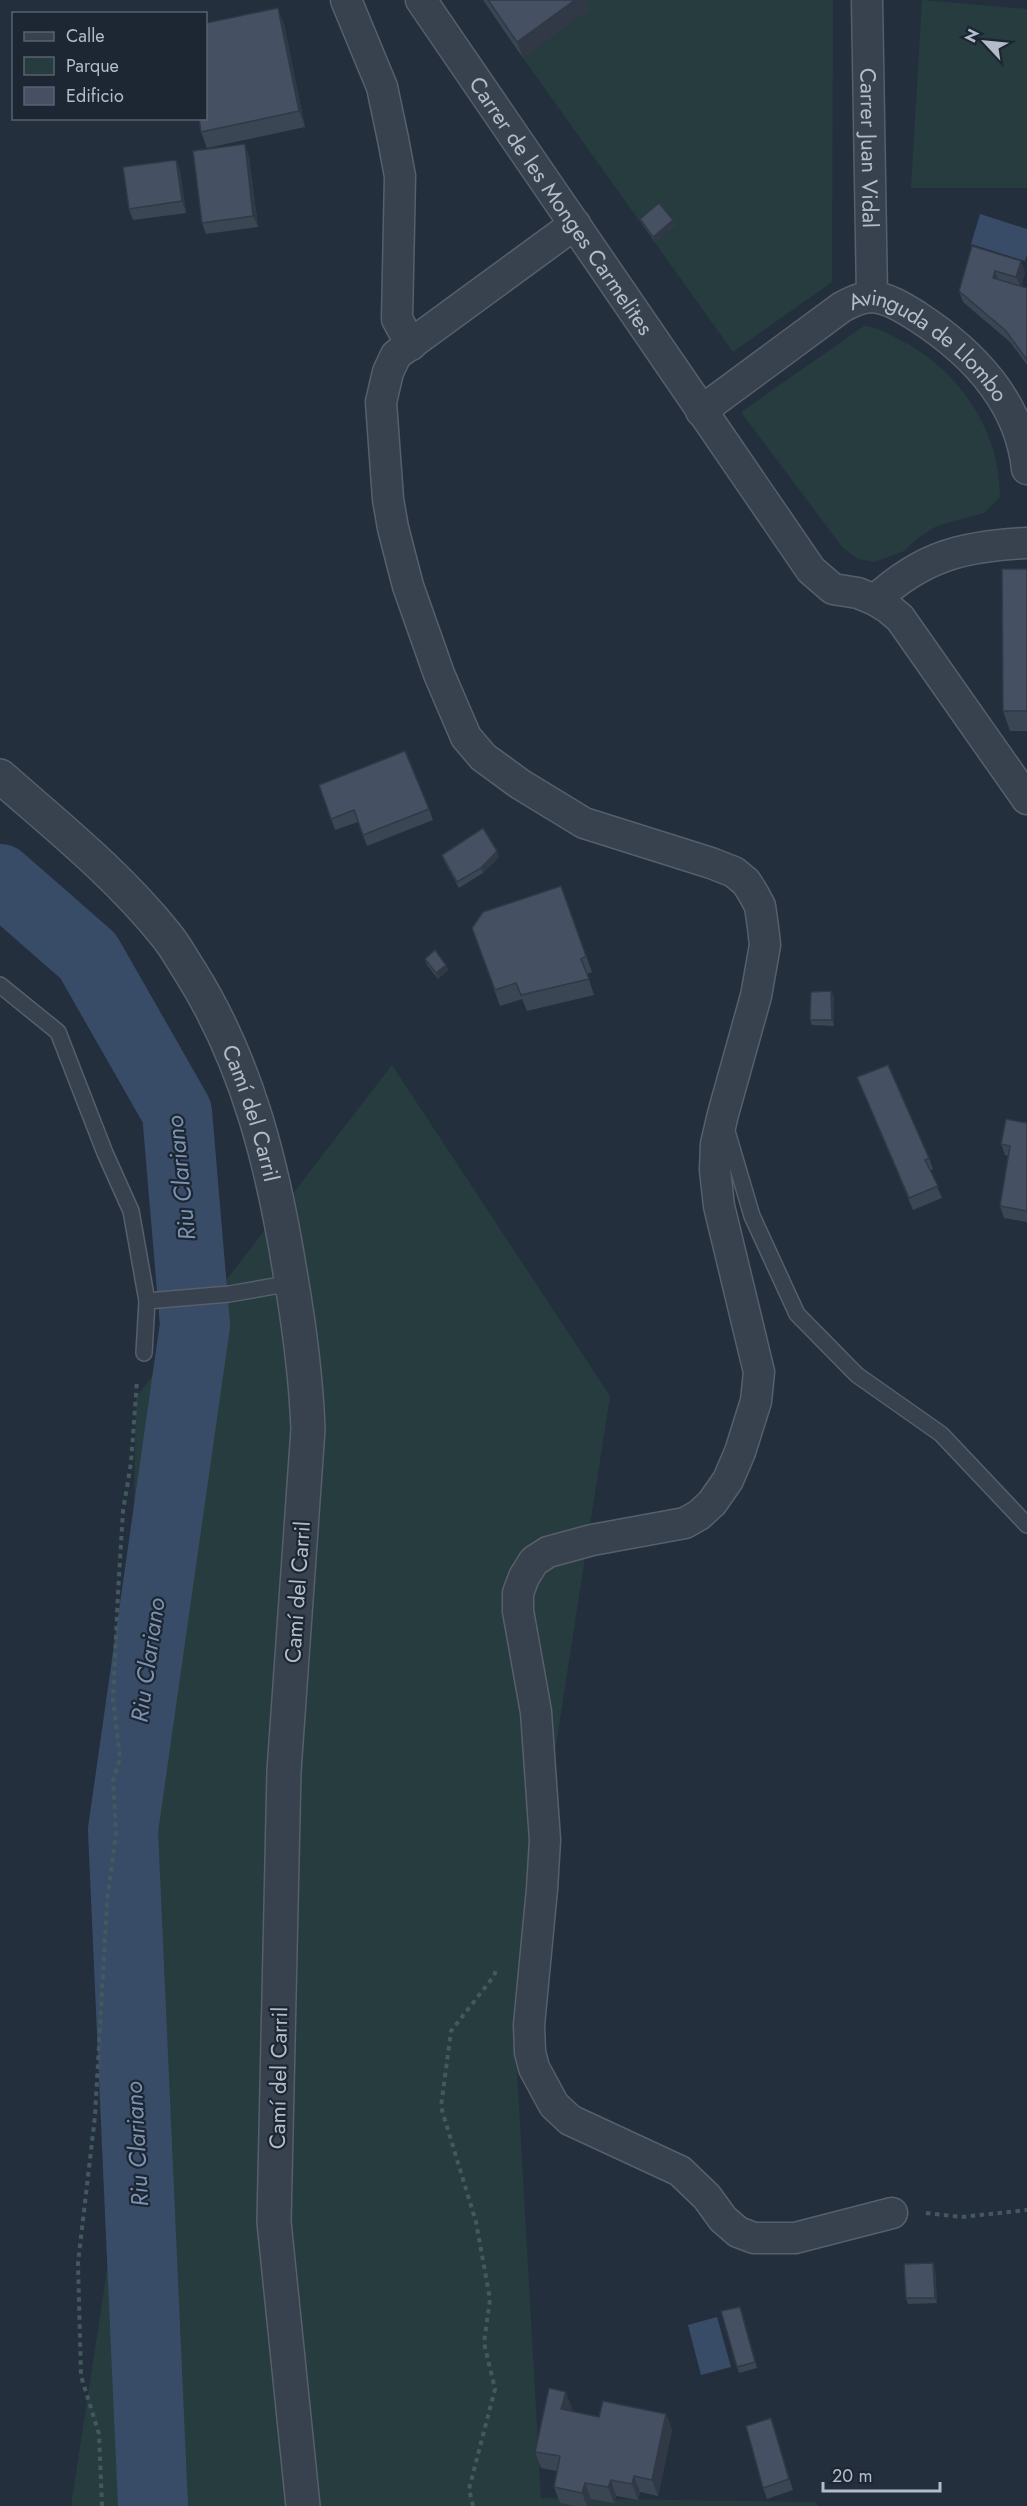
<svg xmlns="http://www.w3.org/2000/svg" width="1027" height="2506" viewBox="0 0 1027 2506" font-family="Jost,sans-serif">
<rect width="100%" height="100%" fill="#242f3e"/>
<g fill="#263c3f">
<polygon points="582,0 833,0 832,282 733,352 523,58 589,10"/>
<polygon points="922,0 1027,9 1027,188 911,188"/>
<path d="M864 326C877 327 887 333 898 339 957 367 1001 431 1000 497L984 513 937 526 919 537 904 551 875 562 858 559 843 548 741 412Z"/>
<polygon points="392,1065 610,1396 514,2017 541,2498 815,2502 818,2506 71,2506 120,2185 136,1397"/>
</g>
<g fill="#394c67">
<polygon points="980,214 1027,229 1027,254 1025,261 971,244"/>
<polygon points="717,2317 731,2367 701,2375 688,2325"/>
</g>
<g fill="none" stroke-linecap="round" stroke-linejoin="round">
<polyline stroke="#394c67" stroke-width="70" points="0,879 88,956 177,1112 195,1325 123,1830 153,2506"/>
<g stroke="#565f6c" stroke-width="18">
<g id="service">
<polyline points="0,985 58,1032 105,1153 131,1211 147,1301 144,1353"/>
<polyline points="726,1128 752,1216 797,1314 857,1375 941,1434 1027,1525"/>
<polyline points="147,1301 229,1294 292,1283"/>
</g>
</g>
<g stroke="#565f6c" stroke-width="33">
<g id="minor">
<polyline points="346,0 382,87 393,139 400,176 397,319 411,345"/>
<path id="s1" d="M421 0 811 570 833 589 858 593 875 600 888 608 900 618 1027 799"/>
<path id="s2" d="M867 0 872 297"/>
<polyline points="575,224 396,355 388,372 381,402 388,499 393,528 408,586 439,674 466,737 483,757 520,784 584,823 711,863 734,872 746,882 753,893 760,906 763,927 765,945 756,996 723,1114 716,1144 715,1170 719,1206 759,1372 756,1401 740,1452 728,1480 712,1503 699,1515 685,1523 592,1540 548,1552 534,1561 524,1577 518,1593 518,1611 536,1712 545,1840 542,1889 529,2025 530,2052 534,2068 554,2105 570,2120 680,2171 707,2197 723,2219 738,2232 754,2238 795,2238 892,2213"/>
<path id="s3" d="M701 411 842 307C851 302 861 297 872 297 889 298 905 309 918 317 972 352 1020 402 1027 469"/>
<path d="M875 600C923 556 963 546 1027 543"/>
</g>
</g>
<g stroke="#565f6c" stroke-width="36">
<g id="tertiary">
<path id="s4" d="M0 776C58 827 118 875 166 935 176 947 183 961 191 973 248 1064 273 1167 290 1272 299 1324 306 1376 308 1429L284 1771 274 2222 303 2506"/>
</g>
</g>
<g stroke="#44595c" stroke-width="4" stroke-dasharray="4.5 4.5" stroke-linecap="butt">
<polyline points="926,2213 962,2217 1027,2210"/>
<polyline points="102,2506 99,2434 81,2376 78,2263 95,2116 107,1902 116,1833 113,1781 120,1758 113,1699 118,1593 123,1511 131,1463 137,1380"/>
<polyline points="473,2506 469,2489 495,2389 484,2343 490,2299 476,2222 441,2107 451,2031 494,1976 496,1970"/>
</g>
<use href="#service" stroke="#38414e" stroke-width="15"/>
<use href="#minor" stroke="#38414e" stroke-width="30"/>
<use href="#tertiary" stroke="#38414e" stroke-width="33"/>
</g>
<g fill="#3b4654">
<polygon points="483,0 586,0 589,10 523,58"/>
<polygon points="284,24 305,127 207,148 201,132"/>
<polygon points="249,156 258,227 206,234 202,223"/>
<polygon points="176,160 180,171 186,213 133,220 129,209"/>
<polygon points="640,219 673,220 675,226 655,242 643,225"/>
<polygon points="972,246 1025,272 1021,286 1027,288 1027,365 1010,342 963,302 959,291"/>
<polygon points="1027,569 1027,731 1010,731 1003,711"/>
<polygon points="319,785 429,809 433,820 367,846 358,822 335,830"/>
<polygon points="497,851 499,857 483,873 459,888 444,861 442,855"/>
<polygon points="561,886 592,972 587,974 594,995 527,1011 522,999 500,1006 472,928"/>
<polygon points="425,959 446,965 448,970 438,979 427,965"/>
<polygon points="834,997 834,1026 812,1025 810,1020"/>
<polygon points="857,1077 929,1158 933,1169 930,1171 942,1198 913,1210"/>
<polygon points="1027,1123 1027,1222 1004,1218 1000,1206 1008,1156 1005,1155 1001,1144"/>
<polygon points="933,2263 935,2268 937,2303 908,2304 906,2298"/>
<polygon points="742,2312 757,2368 739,2373 737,2367"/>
<polygon points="572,2408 571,2411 599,2417 666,2414 672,2430 658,2496 640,2492 638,2500 616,2496 614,2503 591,2499 589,2506 575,2506 560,2503 554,2487 557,2471 541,2468 535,2452"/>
<polygon points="771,2418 793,2490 767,2499 763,2488"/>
</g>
<g fill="#303945">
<polygon points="575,0 586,0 589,10 523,58 517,42"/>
<polygon points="278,8 284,24 305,127 299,111"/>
<polygon points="245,144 249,156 258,227 253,216"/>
<polygon points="176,160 180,171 186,213 182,201"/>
<polygon points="673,220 675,226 655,242 653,237"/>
<polygon points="1021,261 1025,272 1021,288 1016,277"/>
<polygon points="995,271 999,282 993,278"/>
<polygon points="497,851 499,857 483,873 481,868"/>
<polygon points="446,965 448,970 438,979 436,973"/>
<polygon points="831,991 834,997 834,1026 832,1020"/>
<polygon points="933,2263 935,2268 937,2303 935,2298"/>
<polygon points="566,2392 572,2408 567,2425 561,2409"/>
<polygon points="666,2414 672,2430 658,2496 652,2480"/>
<polygon points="771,2418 775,2429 793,2490 789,2479"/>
<polygon points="634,2476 640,2492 638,2500 632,2484"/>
<polygon points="611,2480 616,2496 614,2503 608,2487"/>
<polygon points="585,2483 591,2499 589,2506 587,2506 582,2493"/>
</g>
<g fill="#455162" stroke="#303945" stroke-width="1.5">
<polygon points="488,0 575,0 517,42"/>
<polygon points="278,8 299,111 201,132 199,118 206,118 206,23"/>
<polygon points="245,144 253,216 202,223 193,151"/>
<polygon points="176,160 182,201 129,209 123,167"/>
<polygon points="659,203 673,220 653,237 640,219"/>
<polygon points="972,246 1021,261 1016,277 995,271 993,278 1027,288 1027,360 1006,331 959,291"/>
<polygon points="1002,569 1027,569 1027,711 1003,711"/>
<polygon points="405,751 429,809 363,835 354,810 331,819 319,785"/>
<polygon points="483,828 497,851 481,868 457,882 442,855"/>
<polygon points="561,886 586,956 581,959 589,979 521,995 516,983 495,990 472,928 483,912"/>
<polygon points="435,950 446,965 436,973 425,959"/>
<polygon points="831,991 832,1020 810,1020 811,992"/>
<polygon points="888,1065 929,1158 925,1160 938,1186 909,1198 857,1077"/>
<polygon points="1006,1119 1027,1123 1027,1211 1000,1206 1010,1146 1001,1144"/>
<polygon points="933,2263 935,2298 906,2298 904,2264"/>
<polygon points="740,2307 755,2362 737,2367 721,2311"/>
<polygon points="549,2388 566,2392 561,2409 599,2417 603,2401 666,2414 652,2480 634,2476 632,2484 611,2480 608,2487 585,2483 582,2493 554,2487 560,2456 535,2452"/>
<polygon points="771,2418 789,2479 763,2488 746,2426"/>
</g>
<g text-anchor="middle" stroke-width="4.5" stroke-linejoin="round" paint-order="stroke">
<g font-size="22" fill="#b4bcc9" stroke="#1d2633">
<text dy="8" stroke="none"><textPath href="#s2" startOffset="148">Carrer Juan Vidal</textPath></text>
<text dy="8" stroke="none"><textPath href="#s1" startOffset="249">Carrer de les Monges Carmelites</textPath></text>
<text dy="8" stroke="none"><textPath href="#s3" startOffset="280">Avinguda de Llombo</textPath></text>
<text dy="8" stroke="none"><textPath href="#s4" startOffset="429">Camí del Carril</textPath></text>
<text transform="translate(297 1592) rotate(-86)" y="8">Camí del Carril</text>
<text transform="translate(278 2078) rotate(-89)" y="8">Camí del Carril</text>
</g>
<g font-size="24" font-style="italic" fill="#7c92b1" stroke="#1d2633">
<text transform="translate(181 1178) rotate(-96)" y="8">Riu Clariano</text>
<text transform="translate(148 1660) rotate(-82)" y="8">Riu Clariano</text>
<text transform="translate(137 2144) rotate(-93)" y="8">Riu Clariano</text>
</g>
</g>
<rect x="12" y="12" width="195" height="108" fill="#1d2633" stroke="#59626f" stroke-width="1.5"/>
<rect x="24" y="32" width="30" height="9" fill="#38414e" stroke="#59626f" stroke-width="1.5"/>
<text x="66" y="42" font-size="18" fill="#b4bcc9">Calle</text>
<rect x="24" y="57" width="30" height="18" fill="#263c3f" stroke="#59626f" stroke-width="1.5"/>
<text x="66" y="72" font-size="18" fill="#b4bcc9">Parque</text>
<rect x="24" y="87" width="30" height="18" fill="#455162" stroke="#59626f" stroke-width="1.5"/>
<text x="66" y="102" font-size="18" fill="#b4bcc9">Edificio</text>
<g transform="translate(985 42) rotate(296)" stroke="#1d2633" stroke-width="4.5" paint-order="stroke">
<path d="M0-4.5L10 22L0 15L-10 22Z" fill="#b4bcc9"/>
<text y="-9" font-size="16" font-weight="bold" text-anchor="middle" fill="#b4bcc9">N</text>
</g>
<path d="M823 2482v9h117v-9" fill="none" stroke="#b4bcc9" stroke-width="3"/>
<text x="832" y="2482" font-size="18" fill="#b4bcc9" stroke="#1d2633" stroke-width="4.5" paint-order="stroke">20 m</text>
</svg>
